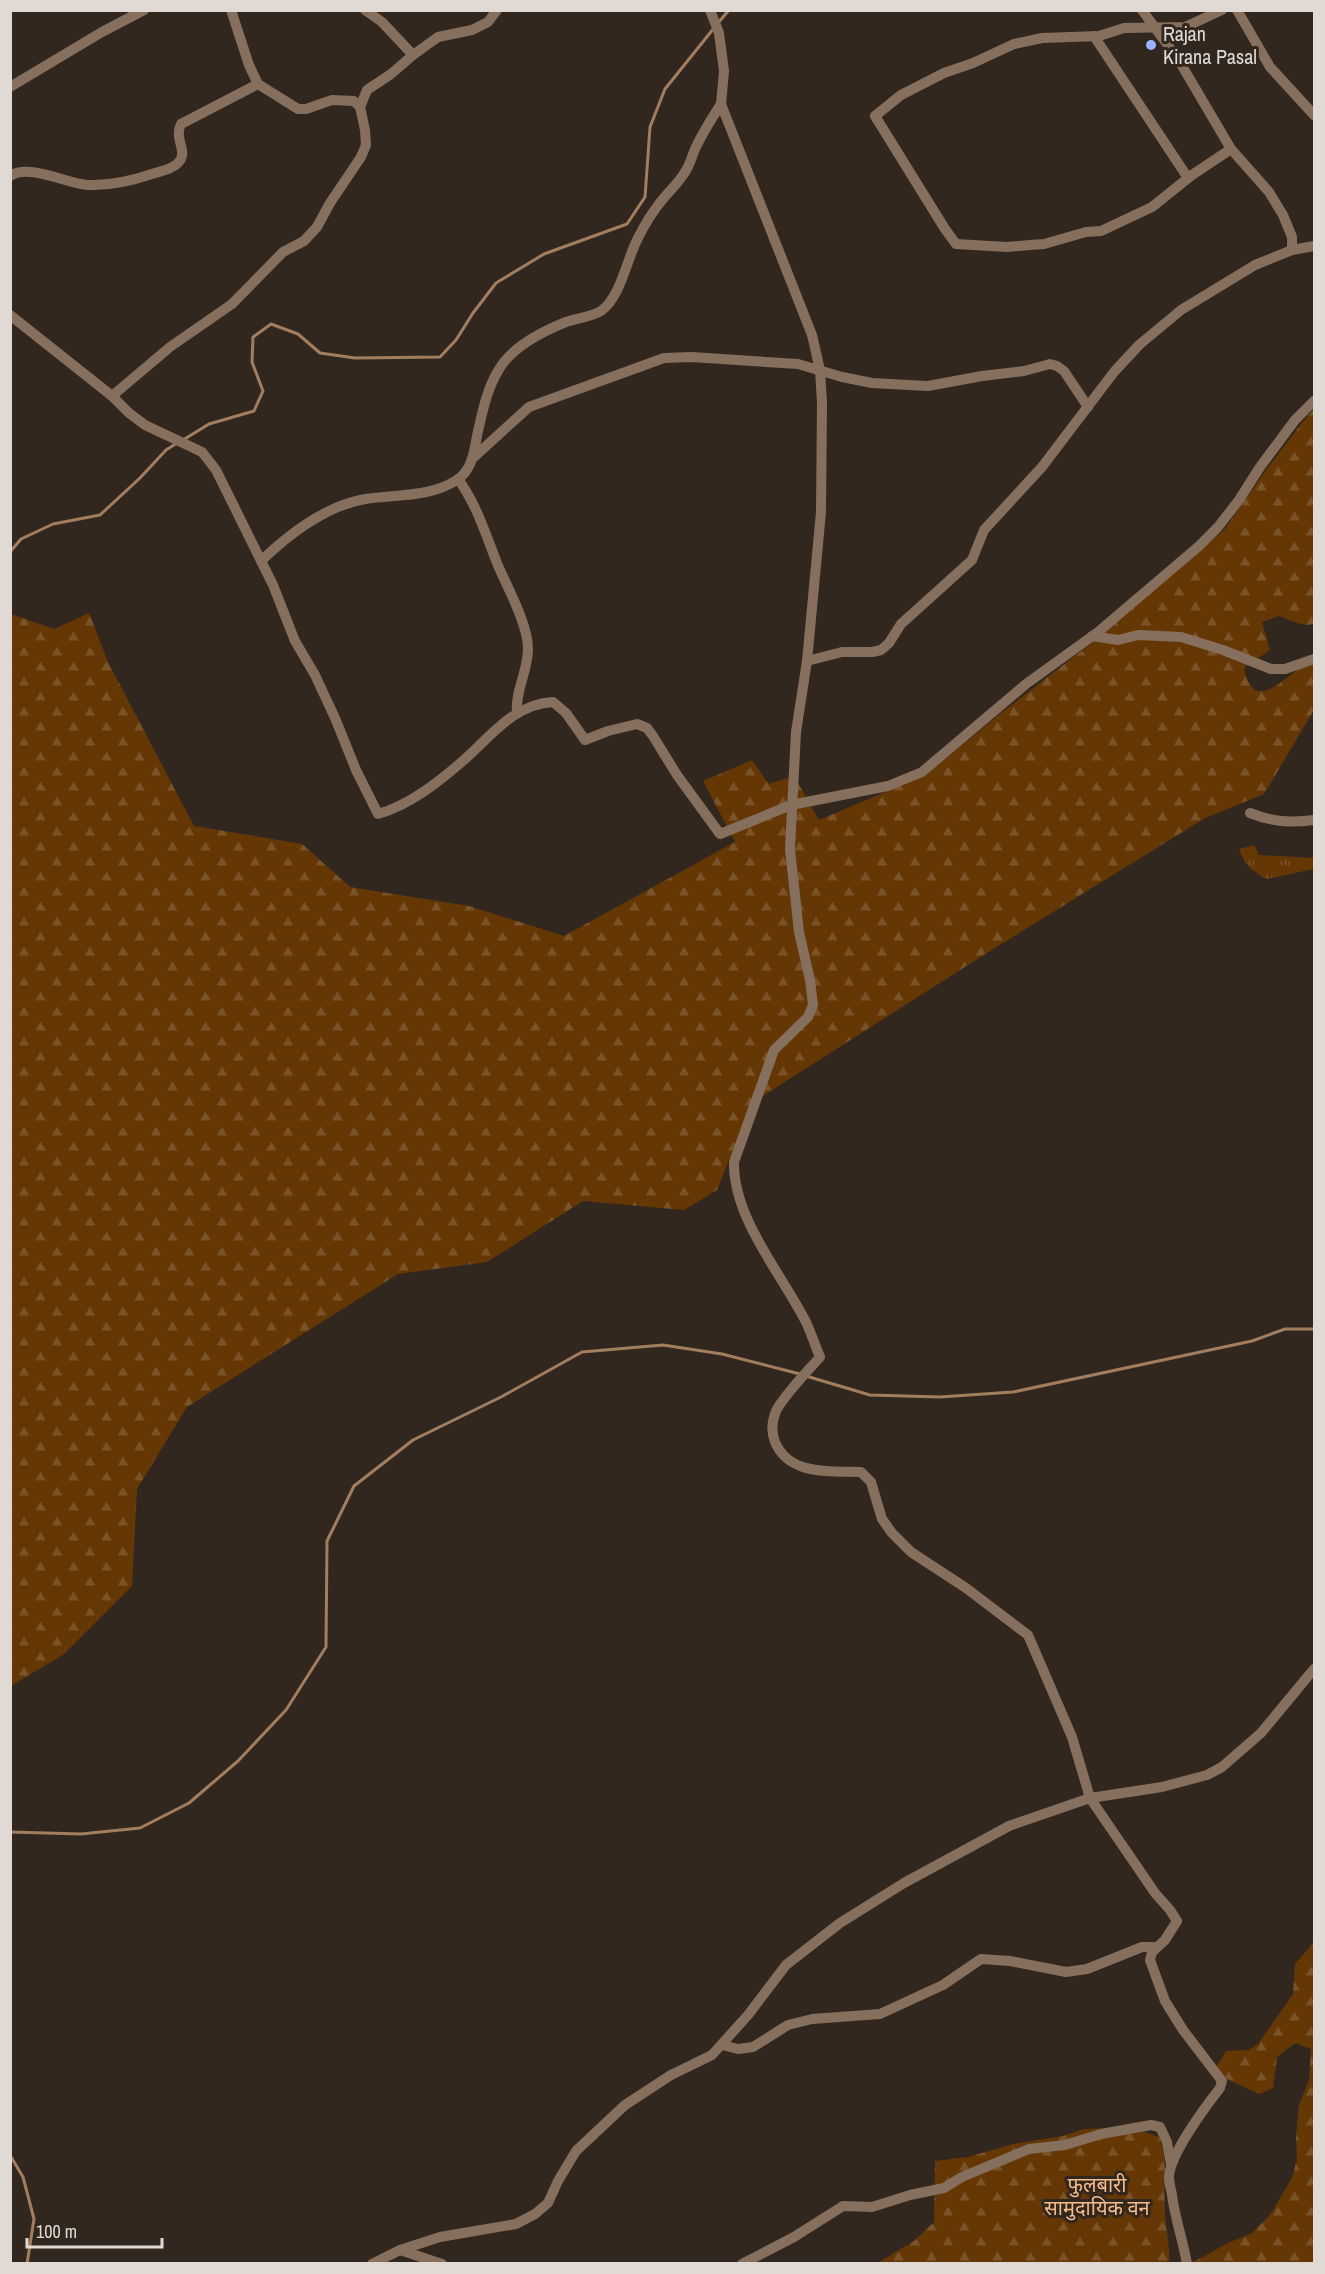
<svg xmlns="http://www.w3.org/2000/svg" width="1325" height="2274" viewBox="0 0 1325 2274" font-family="'Archivo Narrow','Noto Sans Devanagari',sans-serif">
<defs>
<pattern id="grass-tufts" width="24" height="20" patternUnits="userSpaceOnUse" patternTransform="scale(1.5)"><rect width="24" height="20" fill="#643704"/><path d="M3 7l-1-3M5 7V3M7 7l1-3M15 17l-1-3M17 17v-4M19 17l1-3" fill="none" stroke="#7a5328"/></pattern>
<pattern id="forest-firs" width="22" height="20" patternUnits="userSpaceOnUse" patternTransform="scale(1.5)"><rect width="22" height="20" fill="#643704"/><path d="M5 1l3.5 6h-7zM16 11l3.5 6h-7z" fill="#7a5328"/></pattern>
</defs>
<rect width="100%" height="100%" fill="#32271e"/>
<path fill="url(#grass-tufts)" d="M1254 845 1259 855 1314 858V869L1267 879C1252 871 1245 866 1239 849Z"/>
<g fill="url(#forest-firs)">
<path d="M1314 409V624C1303 627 1290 620 1279 616L1262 622 1270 650 1245 667C1244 673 1246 675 1248 681 1259 707 1287 676 1300 668 1305 666 1310 665 1314 663V710L1264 794 1205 818 982 956 752 1103 717 1190 684 1210 583 1201 487 1262 398 1274 187 1407 137 1489 132 1586 64 1654 11 1686V614L54 629 89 613 108 662 194 826 302 844 350 887 469 906 564 936 735 842 703 781 752 760 769 784 794 776 819 820 926 775 1001 713 1093 642 1225 529 1266 470 1301 424Z"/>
<polygon points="1314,1942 1314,2263 1185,2264 1195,2261 1228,2243 1252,2233 1270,2215 1292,2178 1297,2159 1296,2137 1299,2105 1309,2080 1311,2049 1295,2043 1277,2057 1273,2088 1259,2094 1227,2079 1217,2066 1226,2051 1249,2050 1258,2044 1293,1994 1295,1964"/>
<path d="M1131 2127 1159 2137C1169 2161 1163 2187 1165 2212 1166 2230 1170 2245 1169 2263L876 2264 914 2241 934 2222 935 2161 968 2157 1013 2144 1063 2136 1084 2129Z"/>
</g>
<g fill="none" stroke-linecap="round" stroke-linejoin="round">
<g stroke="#a27e5e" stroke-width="3">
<polyline points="718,23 729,10"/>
<polyline points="183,440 209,424 254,411 263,391 252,362 253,337 271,324 298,334 320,353 355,358 440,357 456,340 473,313 496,283 544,254 627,224 645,197 650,127 665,89 714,28"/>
<polyline points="10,552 21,539 53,524 100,515 140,478 166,450 177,443"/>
<polyline points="806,1376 870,1395 940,1397 1013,1392 1252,1341 1285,1329 1314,1329"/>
<polyline points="10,1832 81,1834 140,1828 189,1803 238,1761 286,1710 326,1647 327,1541 354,1486 413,1440 501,1397 582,1352 663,1345 722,1354 800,1374"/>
<polyline points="10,2155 23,2177 34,2219 27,2264"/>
</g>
<g stroke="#866f5d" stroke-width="10">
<polyline points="365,10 382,22 413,55"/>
<path d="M710 10 719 33 724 71 721 104 812 335 820 370 822 403 821 512 807 661 796 732 790 849 799 932 810 980 813 1005 808 1017 774 1050 734 1162C733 1218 781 1273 806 1322 811 1333 815 1345 820 1357 807 1372 785 1394 776 1411 772 1421 771 1432 775 1442 789 1476 831 1471 861 1472L871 1482 882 1519 892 1533 911 1552 966 1588 1028 1635 1072 1737 1090 1798 1155 1893 1170 1910 1177 1921 1165 1940 1152 1952 1150 1960 1165 2001 1183 2030 1222 2081 1220 2088C1206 2106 1170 2154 1169 2177 1169 2183 1171 2189 1172 2195 1175 2219 1183 2240 1187 2264"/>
<polyline points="1142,10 1178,59 1231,149 1269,192 1283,215 1292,237 1292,250"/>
<polyline points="1222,10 1185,27 1124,28 1099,36 1042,38 1014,44 973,63 944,73 901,95 875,116 945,229 956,244 1007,247 1030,245 1044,244 1086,232 1101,231 1152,207 1192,175 1231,149"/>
<polyline points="1237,10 1270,67 1314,115"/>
<polyline points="1094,36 1188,178"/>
<polyline points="10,87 102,32 144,10"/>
<polyline points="360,107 367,90 391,74 413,55 438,37 472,30 488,22 497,10"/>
<path d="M10 176C29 163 67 184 88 185 111 186 131 181 152 174 162 171 175 169 181 159 186 149 174 137 181 124L258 84"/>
<path d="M10 315 112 396 129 413 145 425 202 452 216 470 273 585 295 641 315 675 335 718 356 770 378 814C410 805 440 781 465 759 491 736 514 704 553 702L566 713 585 740 608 731 637 724 647 728 653 736 677 775 720 834 791 805 888 786 922 772 1026 684 1098 632 1199 546 1218 527 1239 500 1260 467 1295 420 1314 401"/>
<polyline points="112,396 170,347 232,304 283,252 304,241 317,227 330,203 361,157 366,145 365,130 360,107 354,101 332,100 306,109 298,109 258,84 249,65 231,10"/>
<polyline points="474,457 529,407 664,358 691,357 798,364 842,377 872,383 928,386 982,376 1024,371 1050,364 1057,366 1064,371 1088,407"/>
<path d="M458 479C477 505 485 533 497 563 507 587 528 624 528 649 528 671 515 691 517 712"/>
<path d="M261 561C289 534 325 506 365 499 397 494 428 498 457 480 475 468 474 446 479 427 483 409 488 387 498 371 511 347 541 332 566 322 577 318 591 317 601 311 621 297 627 258 638 238 644 226 651 214 659 204 667 193 678 184 685 172 690 165 692 155 696 147 703 132 712 118 721 104"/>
<polyline points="1092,636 1118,640 1138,635 1181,637 1223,650 1271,669 1285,669 1314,659"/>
<polyline points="807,661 842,652 872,652 881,650 889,643 901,624 972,560 984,530 1042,467 1114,372 1139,345 1181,310 1255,265 1292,250 1314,246"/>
<path d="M1250 813C1272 822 1291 823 1314 820"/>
<polyline points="722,2045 738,2049 753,2047 788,2025 812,2019 880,2014 943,1985 981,1959 1010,1961 1066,1972 1087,1969 1142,1947 1157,1947"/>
<polyline points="400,2250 442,2264"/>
<polyline points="372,2264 400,2250 440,2237 516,2224 535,2214 548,2203 558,2181 576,2151 625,2105 671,2075 712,2055 748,2015 786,1965 840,1923 904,1883 1009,1826 1090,1798 1162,1787 1207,1775 1222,1767 1261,1733 1314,1669"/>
<polyline points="742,2264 794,2237 843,2206 872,2207 910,2195 944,2188 962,2177 1029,2149 1065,2145 1101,2134 1151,2125 1160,2127 1167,2142 1171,2165"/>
</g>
</g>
<circle fill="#9cb4fd" stroke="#32271e" stroke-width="2" cx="1151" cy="45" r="6"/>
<g text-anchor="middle" stroke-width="6" stroke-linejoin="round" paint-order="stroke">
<g font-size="20" fill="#e1dad4" stroke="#32271e" text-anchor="start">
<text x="1163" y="41">Rajan<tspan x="1163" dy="23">Kirana Pasal</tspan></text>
</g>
<g font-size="20" fill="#f6bb8a" stroke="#32271e">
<text x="1097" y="2192">फुलबारी<tspan x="1097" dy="23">सामुदायिक वन</tspan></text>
</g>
</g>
<rect width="1325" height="2274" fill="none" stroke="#e1dad4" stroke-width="24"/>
<path d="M27 2238v9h135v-9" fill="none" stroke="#e1dad4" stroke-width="3"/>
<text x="36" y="2238" font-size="18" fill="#e1dad4" stroke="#32271e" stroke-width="4.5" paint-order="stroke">100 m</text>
</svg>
